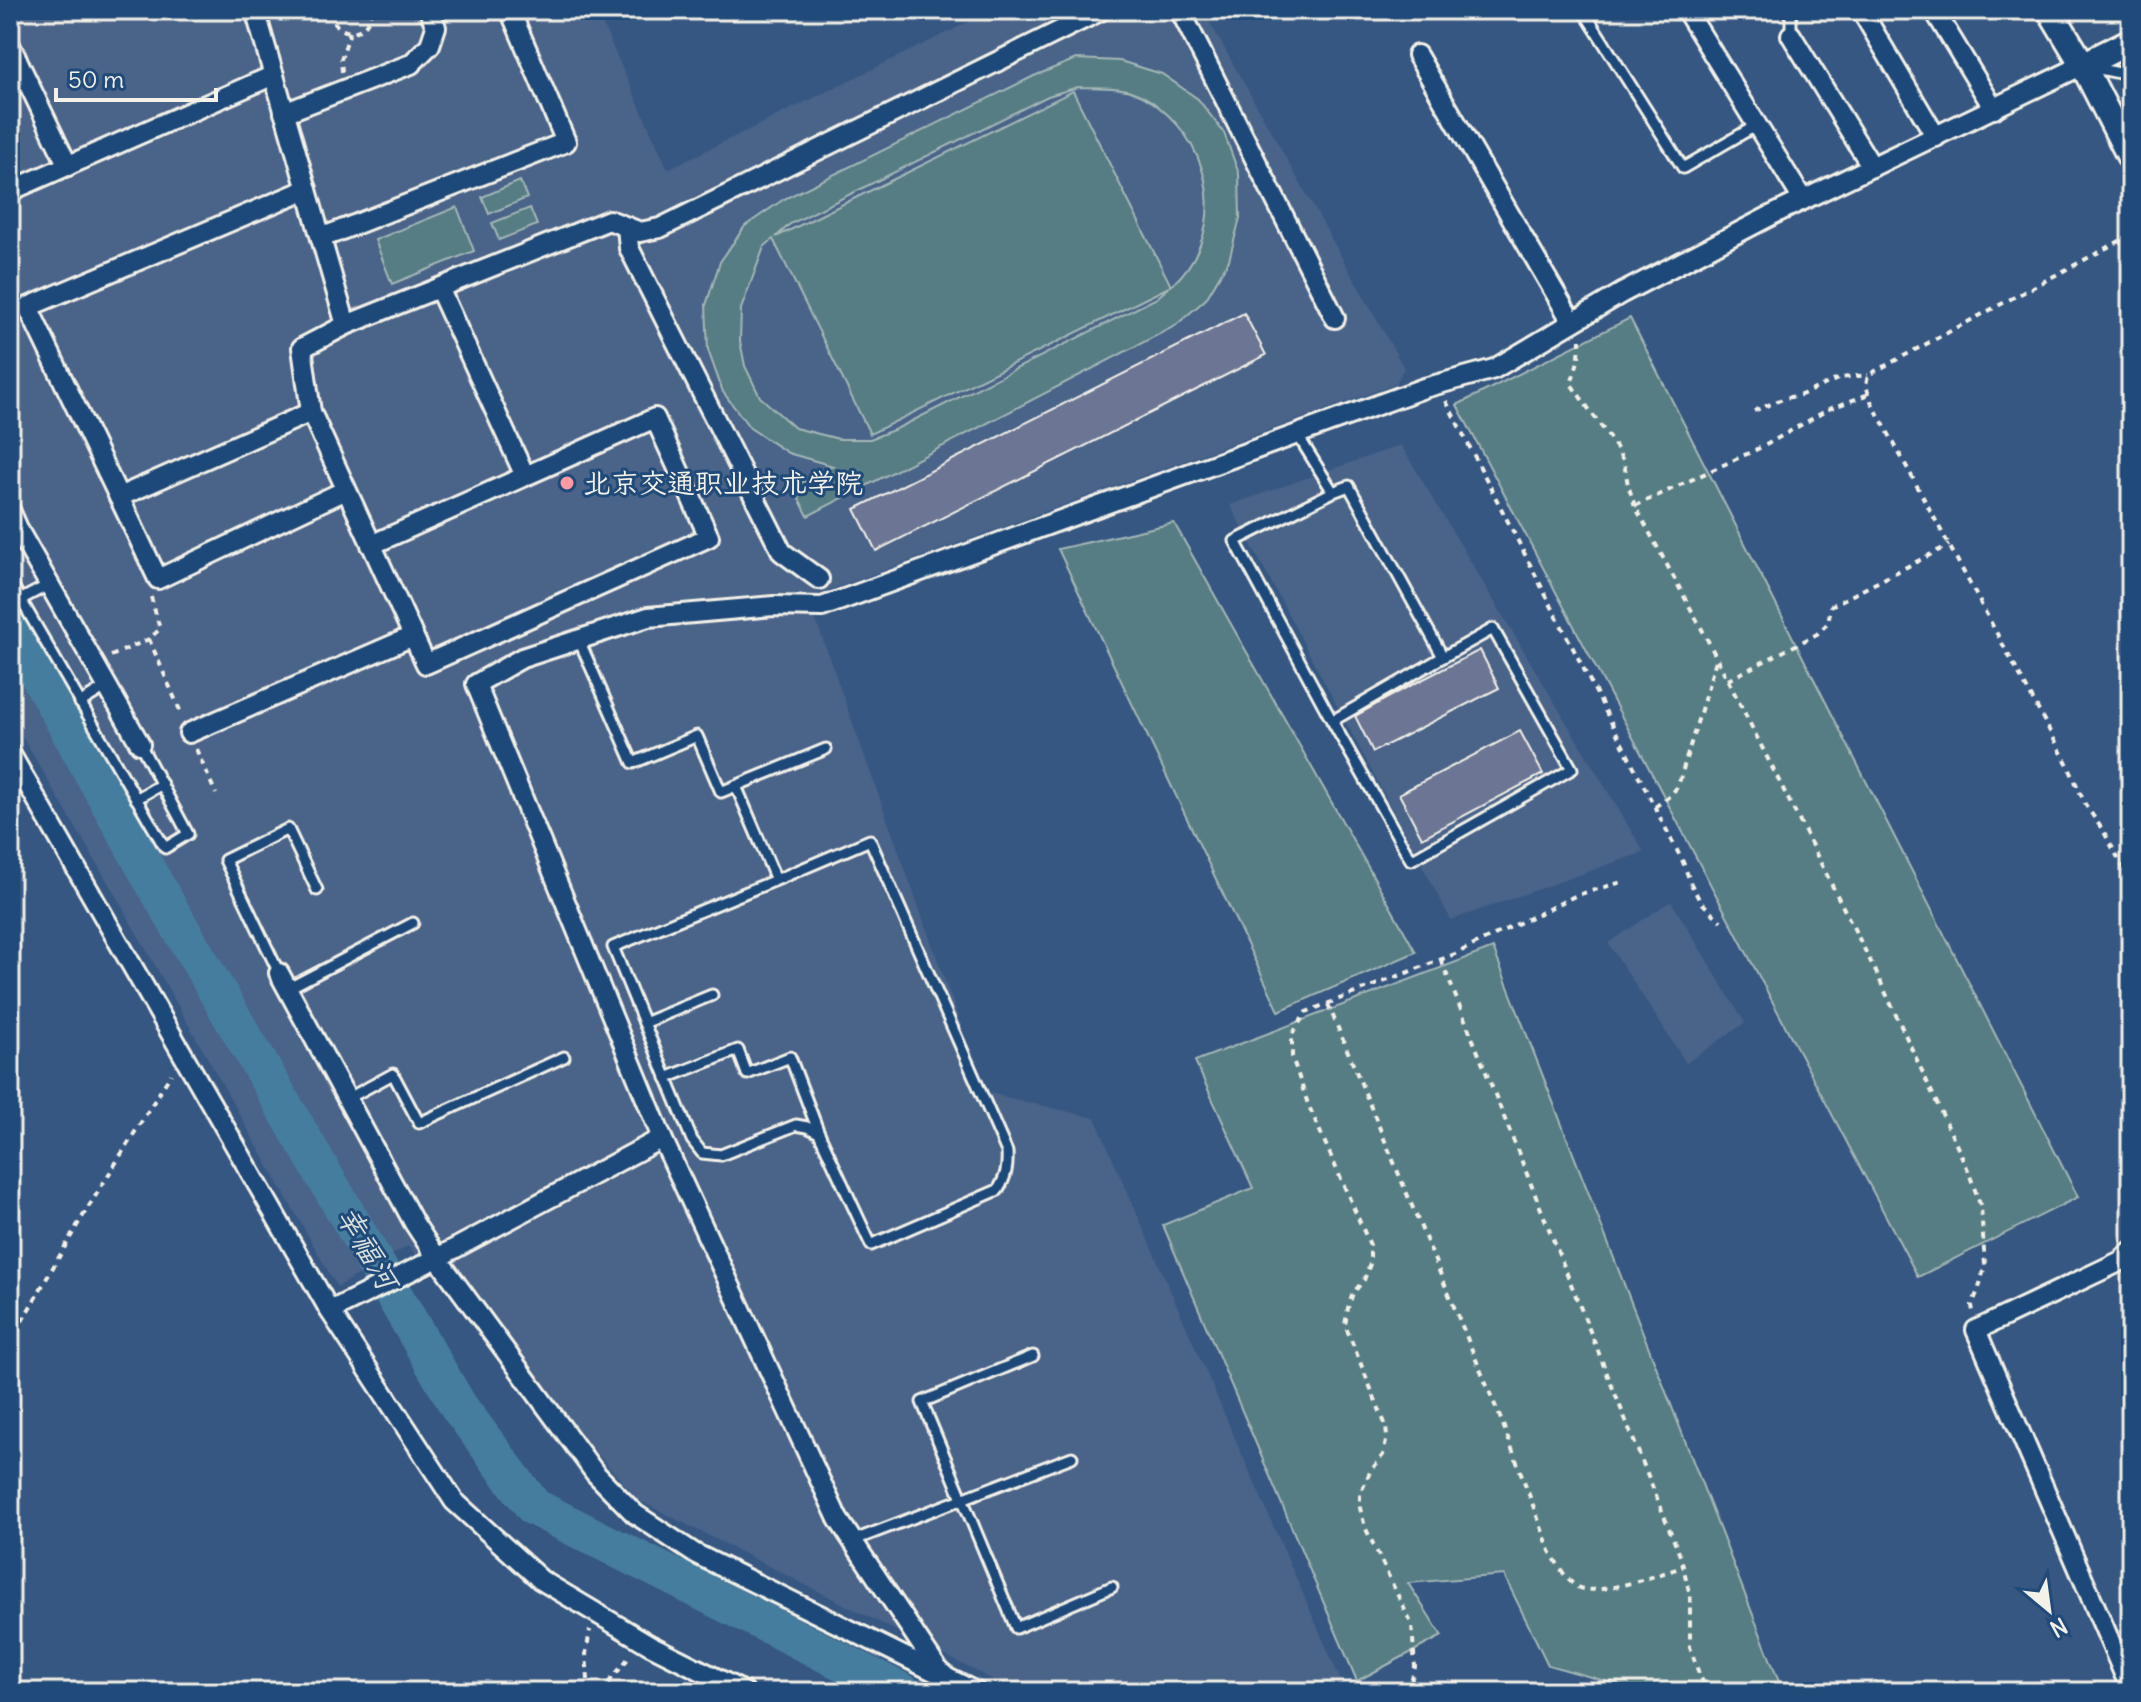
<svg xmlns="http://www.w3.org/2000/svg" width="2141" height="1702" viewBox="0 0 2141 1702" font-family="Delius,'LXGW WenKai TC',sans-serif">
<rect width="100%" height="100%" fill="#365782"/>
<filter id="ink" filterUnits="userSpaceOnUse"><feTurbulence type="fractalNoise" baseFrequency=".0125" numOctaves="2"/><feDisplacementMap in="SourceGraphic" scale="16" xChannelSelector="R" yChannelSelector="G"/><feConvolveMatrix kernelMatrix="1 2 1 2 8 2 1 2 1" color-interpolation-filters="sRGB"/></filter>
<g filter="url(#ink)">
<g fill="#496389">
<polygon points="10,10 596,10 668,169 993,10 1203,10 1404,368 1396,384 808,598 985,1092 1095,1118 1346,1692 1031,1692 1011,1689 640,1501 408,1246 337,1287 113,891 10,716"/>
<polygon points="1401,445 1644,852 1451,920 1230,505"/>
<polygon points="1671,901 1745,1023 1686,1063 1608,943"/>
</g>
<g fill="#567d84" stroke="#a5b7b6" stroke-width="2" fill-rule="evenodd">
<path d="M1076 59 1120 61 1162 74 1198 99 1224 133 1239 174 1240 218 1229 260 1206 299 1175 326 808 516 793 487 833 466 788 453 750 428 723 392 708 350 706 305 720 262 745 226 784 199 1034 76ZM1078 87C1095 88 1117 86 1133 92 1148 97 1158 106 1169 116 1217 162 1223 240 1171 286L1073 91 776 237 790 224 1048 96ZM773 239 870 434 1169 287 1157 298 896 429 870 439H839L795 428 760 397 745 366 740 341 741 309 764 247Z"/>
<polygon points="520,181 527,198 489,214 482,197"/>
<polygon points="457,207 474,251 392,284 375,240"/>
<polygon points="530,208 537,225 499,240 492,223"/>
<polygon points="1630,318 2078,1197 1918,1277 1457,405"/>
<polygon points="1174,523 1416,952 1279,1011 1058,549"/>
<polygon points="1493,948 1783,1692 1644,1692 1548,1665 1504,1575 1408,1583 1442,1636 1357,1681 1163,1225 1253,1188 1195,1061"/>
</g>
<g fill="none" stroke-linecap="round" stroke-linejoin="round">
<polyline stroke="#457d9e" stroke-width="38" points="10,623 150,876 459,1407 534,1507 902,1692"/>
</g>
<g fill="#6c7694" stroke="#f4f1e8" stroke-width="2">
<polygon points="1244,313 1266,355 876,551 855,509"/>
<polygon points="1480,650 1499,688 1373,752 1355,716 1402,690"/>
<polygon points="1520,731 1543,774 1422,838 1399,794"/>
</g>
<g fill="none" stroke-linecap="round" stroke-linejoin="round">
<g stroke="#f4f1e8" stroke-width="15">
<g id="service">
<polyline points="1583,10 1683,168 1757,125"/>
<polyline points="1787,10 1791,16 1791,35"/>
<polyline points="2090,67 2129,75 2131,79"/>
<polyline points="10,315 28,307"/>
<polyline points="1297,434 1333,492 1349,486 1443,657 1332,721 1235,541 1333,492"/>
<polyline points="10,581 165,848 188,834 140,744"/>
<polyline points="20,600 50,584"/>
<polyline points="579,640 633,763 697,736 721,792 826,749"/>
<polyline points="80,703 107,686"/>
<polyline points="1332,721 1411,860 1572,769 1493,629 1443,657"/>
<path d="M736 786 776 880 613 947 692 1140 702 1153 721 1155 796 1125 807 1127 819 1133 871 1245 998 1190C1006 1177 1008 1167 1007 1152L870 840 776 880"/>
<polyline points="136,799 162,784"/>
<polyline points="279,973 225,860 288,829 317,890"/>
<polyline points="287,989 413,923"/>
<polyline points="644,1023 712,995"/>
<polyline points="666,1078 738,1050 747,1074 790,1057 819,1133"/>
<polyline points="347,1099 393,1074 419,1123 564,1057"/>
<polyline points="1033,1356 922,1402 1016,1628 1112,1587"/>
<polyline points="852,1541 1072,1457"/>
</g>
</g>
<g stroke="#f4f1e8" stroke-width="24">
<g id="minor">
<polyline points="255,10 346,325 302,348 311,412 426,664 709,537 655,418 371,545"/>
<polyline points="1180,10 1335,318"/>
<polyline points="1686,10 1803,200"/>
<polyline points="1861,10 1936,137"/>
<polyline points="1934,10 1994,109"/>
<polyline points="1791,35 1872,167"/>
<polyline points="10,45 68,166"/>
<polyline points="1417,55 1572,322"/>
<polyline points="284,113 411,64 430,45 436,27 429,10"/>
<polyline points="307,189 28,307 119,497 311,412"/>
<polyline points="10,191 274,75"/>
<polyline points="627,227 629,248 782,552 819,579"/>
<polyline points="321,238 566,142 510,10"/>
<polyline points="439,288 525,476"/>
<polyline points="346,325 609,220 640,232 660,228 1102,10"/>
<polyline points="119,497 158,579 346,490"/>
<polyline points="10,510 20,533 140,744"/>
<polyline points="189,733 413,636"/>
<polyline points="10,753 330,1311 454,1501 541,1580 650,1645 744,1692"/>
<polyline points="279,973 414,1223 437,1258 595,1473 635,1514 694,1553 976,1692"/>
<polyline points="2131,1251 2121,1261 1976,1330 2131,1690"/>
<polyline points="330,1311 437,1258 662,1138"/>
<polyline points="948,1679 937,1668 838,1519 662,1138 476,684 522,658 648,617 774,606 822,607 1424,388 1494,369 1622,293 1772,215 2083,65"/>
</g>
</g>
<g stroke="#f4f1e8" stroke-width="30">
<g id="tertiary">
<polyline points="2050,10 2083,65 2131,41"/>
<polyline points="2083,65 2131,159"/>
</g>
</g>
<g stroke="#f4f1e8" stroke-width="4" stroke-dasharray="6 6" stroke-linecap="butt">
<path d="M331 10C333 39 369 39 371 10"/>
<polyline points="342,72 341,59 350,32"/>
<polyline points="2131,235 1868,375 1866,385 1871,401 2067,763 2085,804 2104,832 2131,882"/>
<polyline points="1580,339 1579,358 1571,384 1616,447 1624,463 1628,485 1635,506 1705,635 1876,972 1968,1170 1981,1207 1985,1265 1979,1288 1972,1305 1973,1312"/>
<polyline points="1446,401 1683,862 1691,884 1700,901 1721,921"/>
<polyline points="1754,411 1785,398 1801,395 1840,378 1868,375"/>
<polyline points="1635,506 1764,446 1829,409 1869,394"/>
<polyline points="151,597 160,629 149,639 182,715"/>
<polyline points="111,656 149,639"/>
<polyline points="1728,680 1817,634 1828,623 1831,606 1949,545"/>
<polyline points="196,749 216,794"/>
<polyline points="1655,807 1671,795 1678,786 1716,660"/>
<polyline points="1441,960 1681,1558 1690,1595 1690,1647 1699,1674 1708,1692"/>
<path d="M1328 1004 1502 1422 1550 1551C1557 1563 1565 1579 1577 1587 1596 1598 1662 1573 1683 1567"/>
<polyline points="10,1342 78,1224 171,1074"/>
<polyline points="589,1692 586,1654 590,1630"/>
<polyline points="601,1692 631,1655"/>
<polyline points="1408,1692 1415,1667 1412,1625 1365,1527 1360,1508 1360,1494 1370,1472 1383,1455 1387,1437 1386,1426 1345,1325 1348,1308 1353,1293 1364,1280 1370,1264 1370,1245 1308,1104 1292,1057 1292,1035 1306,1012 1455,954 1577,895 1622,882"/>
</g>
<use href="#service" stroke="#1f4a7a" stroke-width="9"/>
<use href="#minor" stroke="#1f4a7a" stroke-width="18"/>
<use href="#tertiary" stroke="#1f4a7a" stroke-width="24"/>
</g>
</g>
<circle fill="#ff9aa2" stroke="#1f4a7a" stroke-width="3" cx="567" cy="483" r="8"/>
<g text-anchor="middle" stroke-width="6" stroke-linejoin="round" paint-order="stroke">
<g font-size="28" fill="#f4f1e8" stroke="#1f4a7a" text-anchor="start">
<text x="583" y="493">北京交通职业技术学院</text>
</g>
<g font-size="30" font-style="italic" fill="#dae0dd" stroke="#1f4a7a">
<text transform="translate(367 1248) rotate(60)" y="10">幸福河</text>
</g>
</g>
<rect width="2141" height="1702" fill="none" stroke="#1f4a7a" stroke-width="40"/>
<rect x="20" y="20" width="2101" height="1662" fill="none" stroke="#f4f1e8" stroke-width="3" filter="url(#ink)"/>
<g transform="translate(2049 1610) rotate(151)" stroke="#1f4a7a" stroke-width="6" paint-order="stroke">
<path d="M0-6L14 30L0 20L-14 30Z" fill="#f4f1e8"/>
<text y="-12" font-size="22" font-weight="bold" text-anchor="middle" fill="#f4f1e8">N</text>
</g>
<path d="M56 88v12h160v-12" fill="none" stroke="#f4f1e8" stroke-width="4"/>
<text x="68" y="88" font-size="24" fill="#f4f1e8" stroke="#1f4a7a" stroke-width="6" paint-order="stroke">50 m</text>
</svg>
